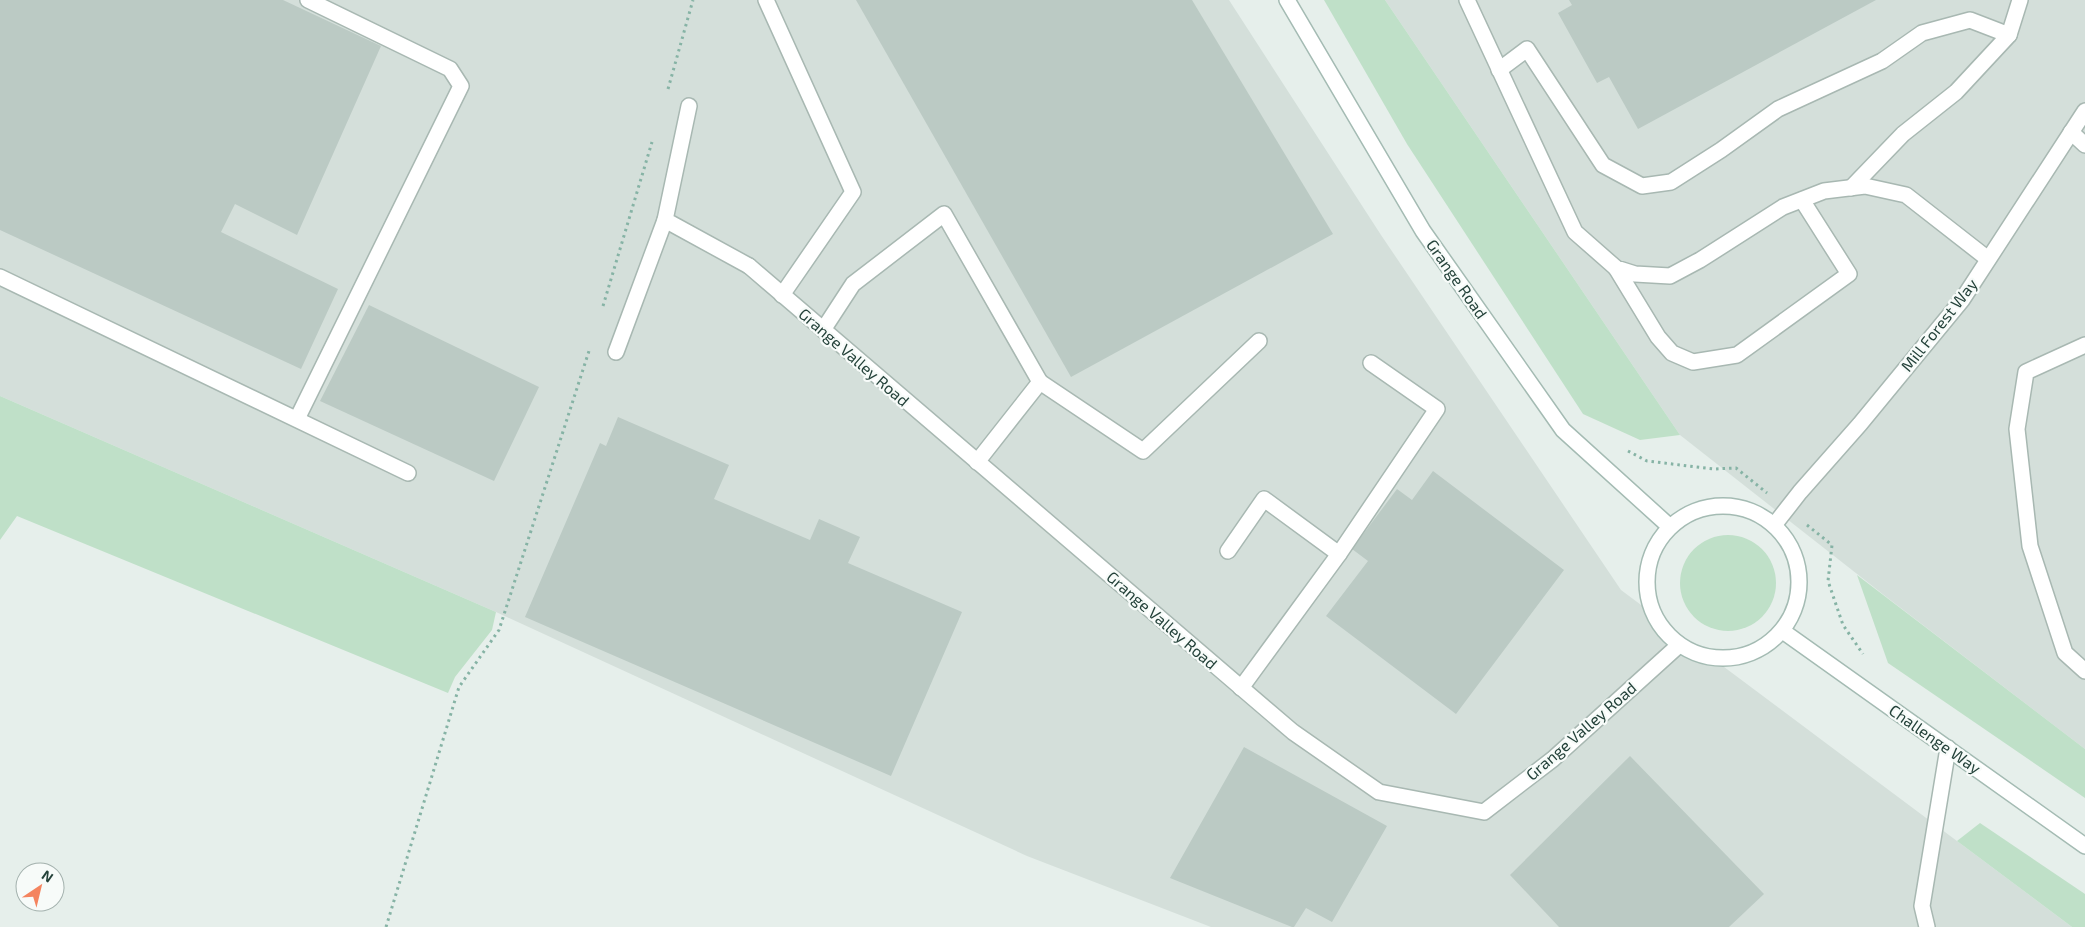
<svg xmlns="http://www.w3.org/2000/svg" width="2085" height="927" viewBox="0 0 2085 927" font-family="'Exo 2',sans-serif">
<rect width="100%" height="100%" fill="#e6efeb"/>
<g fill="#d4dfda">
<polygon points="0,0 1229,0 1381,235 1621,590 2072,927 1211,927 1027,856 496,612 0,396"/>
<polygon points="1385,0 2085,0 2085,749 1889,599 1680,435"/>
</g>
<g fill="#bfe0c8">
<polygon points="1324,0 1385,0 1680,435 1640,440 1583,414 1407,144"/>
<polygon points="0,396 496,612 492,630 455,677 448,693 17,516 0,540"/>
<circle cx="1728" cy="583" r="48"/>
<polygon points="1857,575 2085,749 2085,798 1888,663"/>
<polygon points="1980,823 2085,894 2085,927 2072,927 1957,841"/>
</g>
<g fill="#bbcac4">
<polygon points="0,0 283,0 381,46 297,235 235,204 221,232 338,289 301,369 0,230"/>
<polygon points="856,0 1192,0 1333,234 1071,377"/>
<polygon points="1569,0 1876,0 1638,129 1609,77 1597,83 1558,13 1572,5"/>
<polygon points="369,305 539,387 494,481 320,401"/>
<polygon points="618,417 729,465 714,499 810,540 819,519 860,537 848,563 962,612 891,776 525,617 600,443 606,446"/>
<polygon points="1433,471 1564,570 1456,714 1326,616 1368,561 1352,549 1397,489 1412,500"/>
<polygon points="1244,747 1387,826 1332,922 1306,908 1294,927 1292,927 1170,878"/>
<polygon points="1630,756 1764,894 1729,927 1559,927 1510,875"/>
</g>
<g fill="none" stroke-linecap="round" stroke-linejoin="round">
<g stroke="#a8b8b2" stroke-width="18">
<g id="service">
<polyline points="766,0 853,192 782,295"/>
<polyline points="1467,0 1575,232 1616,268 1635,274 1670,276 1700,260 1783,207 1824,191 1865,186 1906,195 1988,259"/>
<polyline points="1499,70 1527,49 1603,165 1642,186 1671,182 1721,150 1778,109 1882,61 1922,33 1970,20 2009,35"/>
<polyline points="689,106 665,220 749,266"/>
<polyline points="2071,132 2085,145"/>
<polyline points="1851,188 1903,134 1956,92 2009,35 2020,0"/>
<polyline points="1616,268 1658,337 1672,353 1693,362 1737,355 1849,274 1802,200"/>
<polyline points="0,277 408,473"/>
<polyline points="823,330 853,284 944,214 1040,382"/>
<polyline points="2085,345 2026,372 2017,429 2030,546 2065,653 2085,671"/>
<polyline points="616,352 665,220"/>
<polyline points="297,419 461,86 450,69 308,0"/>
<polyline points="977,462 1040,382 1143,451 1259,341"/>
<polyline points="1228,551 1264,499 1339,554"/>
<polyline points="1241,688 1339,554 1437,409 1371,363"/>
<polyline points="1927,927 1922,906 1948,748"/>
</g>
</g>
<g stroke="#a8b8b2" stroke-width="18">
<g id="minor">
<polyline points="749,266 1293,732 1379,792 1484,812 1553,759 1678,646"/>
<polyline points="1775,524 1800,492 1860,424 1962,300 2085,111"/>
</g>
</g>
<g stroke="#a4bbb3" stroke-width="18">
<g id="secondary">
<polyline points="1287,0 1423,231 1563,430 1669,526"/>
<circle cx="1723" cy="582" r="76"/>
<polyline points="1784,632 2085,846"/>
</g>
</g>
<g stroke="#86b3a5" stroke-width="3" stroke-dasharray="2.5 4" stroke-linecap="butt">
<polyline points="668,89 693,0"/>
<polyline points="603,306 652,142"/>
<polyline points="1628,451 1647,461 1714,469 1736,468 1767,493"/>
<polyline points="1807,525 1832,545 1828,581 1843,625 1863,654"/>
<polyline points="386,927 459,687 499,630 589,351"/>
</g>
<use href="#service" stroke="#fff" stroke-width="15"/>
<use href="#minor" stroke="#fff" stroke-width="15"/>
<use href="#secondary" stroke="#fff" stroke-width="15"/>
</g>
<g text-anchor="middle" stroke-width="4.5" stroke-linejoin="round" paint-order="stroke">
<g font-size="16" fill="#24423a" stroke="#f7fbf9">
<text transform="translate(1457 279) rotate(55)" y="6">Grange Road</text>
<text transform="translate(1939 325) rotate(-52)" y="6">Mill Forest Way</text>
<text transform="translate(854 357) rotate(41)" y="6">Grange Valley Road</text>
<text transform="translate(1162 620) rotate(41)" y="6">Grange Valley Road</text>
<text transform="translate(1581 731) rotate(-41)" y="6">Grange Valley Road</text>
<text transform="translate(1935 739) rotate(35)" y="6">Challenge Way</text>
</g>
</g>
<g transform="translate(40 887) rotate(35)"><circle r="24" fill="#f7fbf9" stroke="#a3b1ad"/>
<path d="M0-4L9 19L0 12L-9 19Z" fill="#f4845f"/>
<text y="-8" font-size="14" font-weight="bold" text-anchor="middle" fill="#24423a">N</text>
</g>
</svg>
